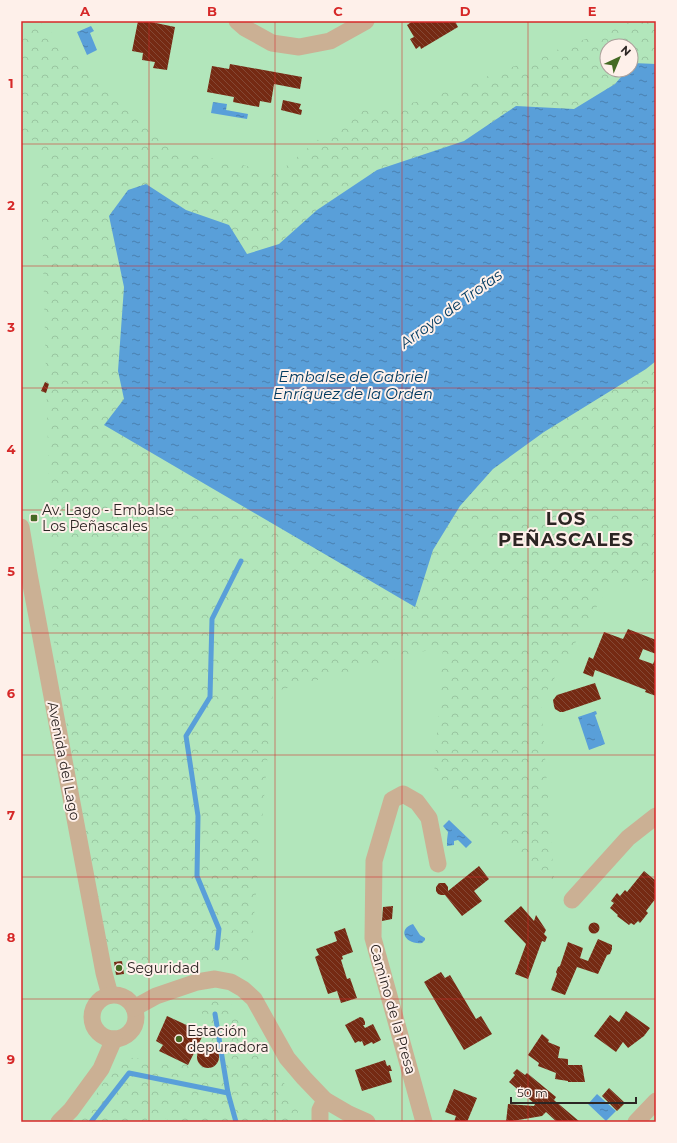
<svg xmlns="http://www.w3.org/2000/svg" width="677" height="1143" viewBox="0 0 677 1143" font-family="Montserrat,sans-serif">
<defs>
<pattern id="forest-crowns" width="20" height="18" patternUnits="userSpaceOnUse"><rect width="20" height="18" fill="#b2e6bb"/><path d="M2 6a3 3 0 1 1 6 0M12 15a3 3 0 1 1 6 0" fill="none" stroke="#99c5a0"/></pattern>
<pattern id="water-ripples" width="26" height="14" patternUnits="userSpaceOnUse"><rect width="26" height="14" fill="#599fd9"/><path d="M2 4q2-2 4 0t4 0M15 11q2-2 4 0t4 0" fill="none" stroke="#4a81b0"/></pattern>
<pattern id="building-back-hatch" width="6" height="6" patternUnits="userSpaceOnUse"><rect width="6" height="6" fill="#752a13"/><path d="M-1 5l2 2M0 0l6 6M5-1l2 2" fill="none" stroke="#844835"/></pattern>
</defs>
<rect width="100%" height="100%" fill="#fef0ea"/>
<path fill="#b2e6bb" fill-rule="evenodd" d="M21 21H656V1122H21ZM607 46H631V70H607Z"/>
<g fill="url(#forest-crowns)">
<polygon points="39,21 156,131 184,152 278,173 316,141 362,111 422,101 633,21 656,21 656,64 633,63 631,65 631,46 607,46 607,70 627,70 615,84 574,109 516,106 464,141 377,170 317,210 278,244 247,254 229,225 186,210 146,184 109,216 124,287 118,371 124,399 104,425 414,607 433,550 460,506 493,469 544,432 645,369 656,361 656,580 610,584 541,701 554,881 434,776 443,646 273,692 250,964 104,959 53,637 40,147 21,130 21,42"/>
<polygon points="203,997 224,997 249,1024 296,1103 300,1122 171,1122 158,1113 143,1122 78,1122 120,1057 199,1063"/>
</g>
<g fill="url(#water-ripples)">
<polygon points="91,26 94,31 90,33 97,50 87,55 77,32"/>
<polygon points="633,63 656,64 656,361 646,369 544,432 493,469 460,506 433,550 415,607 104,425 124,399 118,371 124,287 109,216 128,190 146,184 186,210 229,225 247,254 279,244 317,210 377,170 464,141 516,106 574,109 615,84 627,70 631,70 631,65"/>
<polygon points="213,102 227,104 226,110 248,114 247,119 211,113"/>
<polygon points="596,711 597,714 595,715 605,744 589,750 578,717"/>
<polygon points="449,820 472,842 466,848 458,840 454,841 454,845 447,846 447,840 448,832 443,826"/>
<path d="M413 924 420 935 425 938V940L422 943C405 945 397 929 413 924Z"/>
<polygon points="597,1094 616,1111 606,1121 588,1104"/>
</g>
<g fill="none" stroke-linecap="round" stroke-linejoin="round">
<g stroke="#599fd9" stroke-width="5">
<polyline points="217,948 219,929 197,876 198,816 186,736 210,697 212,619 241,561"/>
<polyline points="215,1014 228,1093 236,1122"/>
<polyline points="91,1122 129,1073 228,1093"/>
</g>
</g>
<g fill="url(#building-back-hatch)">
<polygon points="138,21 152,21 151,22 175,27 167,70 153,68 155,62 142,60 143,53 132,51"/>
<polygon points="413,21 455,21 458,27 421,49 420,46 416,49 410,39 414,37 407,25"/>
<polygon points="230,64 302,77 300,89 274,84 271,103 260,101 259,107 233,102 234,97 207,92 212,66 229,69"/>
<polygon points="283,100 301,104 299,109 302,110 301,115 281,110"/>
<polygon points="45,382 49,384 46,393 41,391"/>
<polygon points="628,629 656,640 655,647 656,648 656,654 643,649 639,659 653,664 656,657 656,696 645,692 646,690 595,670 593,677 583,673 589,657 593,659 604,632 623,639"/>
<polygon points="595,683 601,699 563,712 560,712 555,709 554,706 553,700 557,695"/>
<polygon points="479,866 489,879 474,891 482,901 462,916 445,895 441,895 438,894 436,891 436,887 439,883 445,883 448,887 448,891"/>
<polygon points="644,871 656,881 656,898 646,911 648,913 640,923 638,921 634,925 631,923 629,925 617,916 618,915 610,908 614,903 611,901 617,893 620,896 625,890 627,892"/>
<polygon points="393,906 392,919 382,921 383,907"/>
<polygon points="521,906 534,921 536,915 546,930 544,934 547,937 545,942 542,941 528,979 515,974 526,944 504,921"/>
<circle cx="594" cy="928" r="5.5"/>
<polygon points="345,928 353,952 342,956 343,959 341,960 347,979 350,978 357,998 341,1003 337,991 328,994 315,957 319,955 316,949 337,941 334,932"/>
<polygon points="598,939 612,945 612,949 610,954 607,955 598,974 577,967 565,995 551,990 557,974 556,972 558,967 560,966 568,942 583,948 580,958 588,961"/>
<polygon points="122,961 124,974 116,975 114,962"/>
<polygon points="441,972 445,978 450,975 476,1019 481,1016 492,1034 464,1050 424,982"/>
<polygon points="626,1011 650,1028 644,1036 628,1048 623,1042 616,1052 594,1036 610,1015 619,1022"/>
<polygon points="167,1016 193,1028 191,1032 202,1037 188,1065 159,1051 163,1045 156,1041"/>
<polygon points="360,1017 363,1018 365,1022 365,1025 363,1025 365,1028 373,1024 381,1040 373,1044 372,1042 364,1046 362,1041 360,1042 359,1041 355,1043 345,1025"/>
<polygon points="542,1034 549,1040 548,1042 560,1047 558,1058 568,1059 568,1065 582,1065 585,1082 568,1082 568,1081 555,1079 556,1073 538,1066 539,1063 528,1055"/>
<circle cx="208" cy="1057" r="11"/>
<polygon points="385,1060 387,1066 390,1065 392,1071 389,1071 392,1082 362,1091 355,1070"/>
<polygon points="517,1069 525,1075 527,1073 556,1097 554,1100 580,1122 557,1122 546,1112 542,1116 506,1122 508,1104 534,1106 535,1104 509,1082 515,1075 513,1073"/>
<polygon points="609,1088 625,1103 617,1111 602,1096"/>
<polygon points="454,1089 477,1098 467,1122 454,1122 456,1116 445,1112"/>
</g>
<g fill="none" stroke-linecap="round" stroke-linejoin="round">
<g stroke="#cbb094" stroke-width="17">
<polyline points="237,21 245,28 272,43 299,47 330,41 366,21"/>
<polyline points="21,527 29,574 104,973 110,995"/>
<polyline points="572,900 628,838 656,816"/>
<circle cx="114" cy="1017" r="22"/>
<polyline points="134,1008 156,996 197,982 215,979 231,982 243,989 254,999 287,1058 304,1078 325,1100 349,1114 367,1122"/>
<polyline points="59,1122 71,1110 101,1069 114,1039"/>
<polyline points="320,1122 320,1110 325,1100"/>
<polyline points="424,1122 373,938 374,861 392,800 403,794 417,802 429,818 438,864"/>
<polyline points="636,1122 656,1101"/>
</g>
</g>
<path fill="none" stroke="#d62828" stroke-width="1" stroke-opacity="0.55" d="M149 21V1122M275 21V1122M402 21V1122M528 21V1122M21 144H656M21 266H656M21 388H656M21 510H656M21 633H656M21 755H656M21 877H656M21 999H656"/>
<g fill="#446a24" stroke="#fef0ea" stroke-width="1.5">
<rect x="30" y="514" width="8" height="8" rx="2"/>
<circle cx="119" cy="968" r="4"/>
<circle cx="179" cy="1039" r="4"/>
</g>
<g text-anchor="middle" stroke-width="4" stroke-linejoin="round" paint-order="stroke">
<g font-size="14" fill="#2c2523" stroke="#fef0ea" text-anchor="start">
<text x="42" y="515">Av. Lago - Embalse<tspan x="42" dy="16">Los Peñascales</tspan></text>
<text x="127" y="973">Seguridad</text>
<text x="187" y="1036">Estación<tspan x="187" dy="16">depuradora</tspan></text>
</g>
<g font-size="14" fill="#2c2523" stroke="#fef0ea">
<text transform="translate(64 761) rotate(79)" y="5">Avenida del Lago</text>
<text transform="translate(393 1009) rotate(74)" y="5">Camino de la Presa</text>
</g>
<g font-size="15" font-style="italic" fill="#023a60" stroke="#fef0ea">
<text transform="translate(451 309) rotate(-36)" y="5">Arroyo de Trofas</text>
<text x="353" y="382">Embalse de Gabriel<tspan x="353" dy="17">Enríquez de la Orden</tspan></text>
</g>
<g font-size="18" font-weight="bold" letter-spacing="1" fill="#2c2523" stroke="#fef0ea">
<text x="566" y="525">LOS<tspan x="566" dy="21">PEÑASCALES</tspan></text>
</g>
</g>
<rect width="677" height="1143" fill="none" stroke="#fef0ea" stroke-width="44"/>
<g transform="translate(619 58) rotate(44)"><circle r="19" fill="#fef0ea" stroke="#aa9f9a"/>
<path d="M0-3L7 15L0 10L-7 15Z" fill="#446a24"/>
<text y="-6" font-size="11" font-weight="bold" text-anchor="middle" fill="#2c2523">N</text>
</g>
<path d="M511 1097v6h125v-6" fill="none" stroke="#2c2523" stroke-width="2"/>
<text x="517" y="1097" font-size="12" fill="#2c2523" stroke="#fef0ea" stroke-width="3" paint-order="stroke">50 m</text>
<rect x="22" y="22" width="633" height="1099" fill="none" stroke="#d62828" stroke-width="1.5"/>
<g font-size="13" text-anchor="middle" font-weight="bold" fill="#d62828">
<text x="85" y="16">A</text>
<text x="212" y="16">B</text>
<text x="338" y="16">C</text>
<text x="465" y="16">D</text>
<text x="592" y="16">E</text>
<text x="11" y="88">1</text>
<text x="11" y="210">2</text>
<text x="11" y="332">3</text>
<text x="11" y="454">4</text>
<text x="11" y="576">5</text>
<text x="11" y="698">6</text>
<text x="11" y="820">7</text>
<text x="11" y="942">8</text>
<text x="11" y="1064">9</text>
</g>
</svg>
